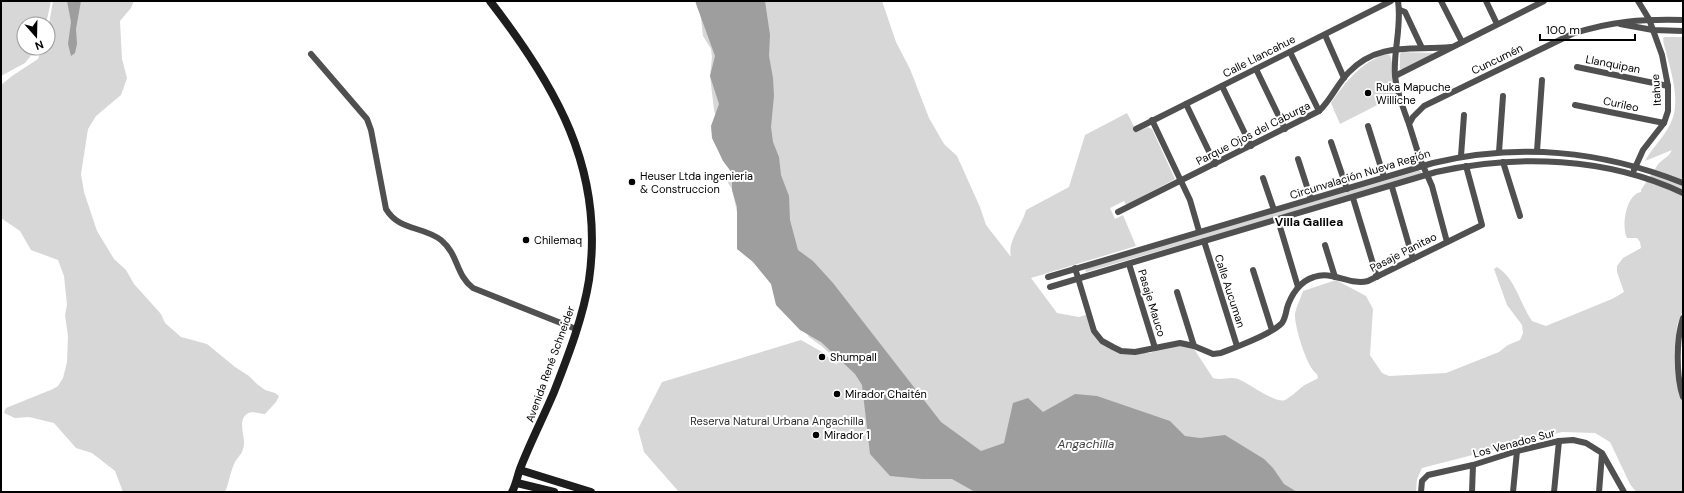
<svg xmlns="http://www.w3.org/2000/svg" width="1684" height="493" viewBox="0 0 1684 493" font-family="'DM Sans',sans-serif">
<rect width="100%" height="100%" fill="#fff"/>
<g fill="#d7d7d7">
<polygon points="1,1 51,1 46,24 24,24 24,48 37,48 25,63 1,76"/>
<path d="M53 1H134L131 8 120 21 122 59 127 78 121 95 96 116 88 129 81 174 84 192 97 231 114 259 126 270 134 284 161 314 165 323 181 337 207 344 235 367 249 376 257 384 265 390 275 393 279 396 276 402 265 414C259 414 251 410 247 414 238 420 244 434 244 443 243 454 240 454 235 462 230 472 229 483 225 492H123L115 471 92 453 76 448 54 423 29 417 15 418 4 413 6 408 53 389 58 386 63 378 67 362 68 336 65 315 67 305 64 276 58 260 31 250 20 231 1 218V85L12 76 38 59 42 48H48V30Z"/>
<path d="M699 1H882L896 42 910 69 929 118 944 144 957 156 980 207 986 225 1011 257C1007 241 1022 226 1026 210L1069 187 1085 135 1127 113 1137 132 1148 127 1152 129 1175 179 1126 205 1124 201 1110 208 1115 219 1123 215 1136 246 1031 278 1057 313 1079 317 1089 314 1094 329 1105 342 1134 353H1150L1171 344 1192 346 1213 378C1222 381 1230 376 1238 379 1249 383 1275 404 1285 400 1291 397 1297 391 1302 387 1307 383 1314 381 1318 378L1317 374C1307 369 1294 325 1295 314 1296 307 1301 298 1303 291L1336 280 1366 296 1373 309 1370 355 1382 373 1389 376 1446 373 1499 352 1508 345 1520 340 1523 333 1522 325 1507 305 1494 269 1497 267C1516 279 1520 304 1532 321L1546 326 1612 299 1624 292 1617 272V266L1623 258 1641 248 1640 242 1637 238H1627C1621 227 1626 194 1641 192V190L1659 163 1669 155 1672 150 1645 161C1653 146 1668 134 1673 117 1679 98 1672 75 1667 56 1666 50 1663 44 1663 38L1665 37H1683V291L1681 294 1683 292V311L1677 325 1675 369 1678 386 1683 402V492H1636L1630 484 1610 442 1595 433 1562 432 1422 468 1417 479 1416 492H679L644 452 638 429 662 382 801 340 822 352 837 365C833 353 819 344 809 337L738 217 732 189 728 183 727 178 731 170 714 110 710 76 712 57 711 49 703 36Z"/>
<polygon points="1402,52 1432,53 1433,54 1402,69 1400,69 1400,54"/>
<path d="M1385 54 1390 55C1394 66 1393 83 1395 96L1340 124 1331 103C1346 81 1360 64 1385 54Z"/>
<polygon points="1418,171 1421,171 1422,174 1419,176 1086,272 1085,268"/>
</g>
<g fill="#9e9e9e">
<polygon points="67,1 81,1 76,29 77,44 75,53 71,56 68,44 71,22"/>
<polygon points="695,1 765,1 770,35 769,56 773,78 774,96 771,127 773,142 779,157 781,175 789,196 790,220 798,250 813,261 833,283 941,422 981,451 1004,443 1013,403 1028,398 1043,412 1075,394 1097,396 1170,421 1185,436 1200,438 1225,435 1264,459 1273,468 1284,484 1297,492 975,492 952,479 922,479 890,476 870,454 862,385 855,374 821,342 800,330 776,305 771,284 753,262 737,249 737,207 732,190 732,173 723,161 712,138 711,126 719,104 710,76 715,56"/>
</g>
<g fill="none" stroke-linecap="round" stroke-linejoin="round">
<g stroke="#505050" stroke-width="6">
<path d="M1398 1C1402 27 1393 51 1395 76 1397 93 1403 108 1409 124"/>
<polyline points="1441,1 1462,42"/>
<polyline points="1486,1 1497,24"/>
<polyline points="1400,10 1405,12 1422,48"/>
<polyline points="1620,24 1653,30 1683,31"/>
<polyline points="1325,35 1344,78"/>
<polyline points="1290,52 1319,111"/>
<path d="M311 54 367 119 371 130 386 209C399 231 423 226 441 240 459 255 455 274 473 288L576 329"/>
<polyline points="1577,67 1668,86"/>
<polyline points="1256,69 1285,129"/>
<polyline points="1395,76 1544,1"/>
<polyline points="1222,86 1251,146"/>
<polyline points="1186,104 1215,164"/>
<polyline points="1575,105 1664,123"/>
<polyline points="1152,120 1190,200 1199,231"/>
<polyline points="1368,126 1384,177"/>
<polyline points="1136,129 1391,1"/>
<polyline points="1331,142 1347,189"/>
<polyline points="1537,151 1542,80"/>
<polyline points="1499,152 1503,96"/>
<polyline points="1461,156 1464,115"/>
<polyline points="1298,159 1311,199"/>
<polyline points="1503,162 1520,216"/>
<polyline points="1634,170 1643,150 1664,123 1668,111 1668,86 1662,55 1649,19 1638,1"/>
<polyline points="1263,178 1274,210"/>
<polyline points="1392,187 1413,259"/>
<polyline points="1353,198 1377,277"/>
<path d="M1118 212 1319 111C1331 100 1337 84 1349 72 1379 41 1413 51 1451 47"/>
<polyline points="1278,220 1298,287"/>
<polyline points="1204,241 1237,346"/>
<path d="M1447 242 1432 186 1420 159 1409 124 1413 117 1424 106 1572 34C1611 21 1643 19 1683 20"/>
<polyline points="1325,245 1335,277"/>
<polyline points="1129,264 1155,348"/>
<path d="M1075 268 1094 331 1102 341 1113 347 1121 351 1135 352 1180 343 1194 346 1213 354 1221 353C1236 347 1272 334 1282 323 1285 319 1286 313 1287 308 1291 295 1300 281 1314 277 1332 270 1350 286 1368 281L1482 225 1466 166"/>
<polyline points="1253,270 1272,330"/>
<path d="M1048 277 1433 163C1519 143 1600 150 1683 183"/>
<path d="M1050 287 1436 172C1517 154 1607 157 1683 193"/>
<polyline points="1177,292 1194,346"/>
<path d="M1683 318C1676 338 1676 377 1683 397"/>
<polyline points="1421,492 1422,481 1428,475 1473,465 1517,451 1559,441 1573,440 1586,443 1602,453 1624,492"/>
<polyline points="1472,492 1473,465"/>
<polyline points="1513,492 1517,451"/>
<polyline points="1554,492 1559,441"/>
<polyline points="1599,492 1602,454"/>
</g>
<g stroke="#1d1d1d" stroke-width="8">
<path d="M490 1C555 85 605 169 589 280 583 318 568 356 554 392 543 418 530 443 520 469 517 477 516 485 512 492"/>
<polyline points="520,470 591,492"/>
<polyline points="517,483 554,492"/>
</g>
</g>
<g fill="#000" stroke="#fff" stroke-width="1.5">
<circle cx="1368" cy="93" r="4"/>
<circle cx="632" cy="182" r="4"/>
<circle cx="526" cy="240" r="4"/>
<circle cx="822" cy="357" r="4"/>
<circle cx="837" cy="394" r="4"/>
<circle cx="816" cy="435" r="4"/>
</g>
<g text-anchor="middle" stroke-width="4" stroke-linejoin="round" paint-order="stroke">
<g font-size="11" fill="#000" stroke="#fff">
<text transform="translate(1259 56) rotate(-27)" y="4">Calle Llancahue</text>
<text transform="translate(1497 59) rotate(-26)" y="4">Cuncumén</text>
<text transform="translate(1613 64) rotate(11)" y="4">Llanquipan</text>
<text transform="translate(1656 90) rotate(-94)" y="4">Itahue</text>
<text transform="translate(1621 104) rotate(12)" y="4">Curileo</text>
<text transform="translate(1253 133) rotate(-27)" y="4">Parque Ojos del Caburga</text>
<text transform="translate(1360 174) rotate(-17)" y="4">Circunvalación Nueva Región</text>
<text transform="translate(1403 252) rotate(-27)" y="4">Pasaje Panitao</text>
<text transform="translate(1230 291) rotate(72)" y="4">Calle Aucuman</text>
<text transform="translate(1152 303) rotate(73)" y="4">Pasaje Mauco</text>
<text transform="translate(550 364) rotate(-70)" y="4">Avenida René Schneider</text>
<text transform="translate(1514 443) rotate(-15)" y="4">Los Venados Sur</text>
</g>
<g font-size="11" fill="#000" stroke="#fff" text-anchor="start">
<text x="1376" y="91">Ruka Mapuche<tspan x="1376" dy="13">Williche</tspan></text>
<text x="640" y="180">Heuser Ltda ingenieria<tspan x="640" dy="13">&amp; Construccion</tspan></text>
<text x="534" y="244">Chilemaq</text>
<text x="830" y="361">Shumpall</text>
<text x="845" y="398">Mirador Chaitén</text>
<text x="824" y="439">Mirador 1</text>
</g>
<g font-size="11" fill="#2e2e2e" stroke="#fff">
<text x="777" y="425">Reserva Natural Urbana Angachilla</text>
</g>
<g font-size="12" font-weight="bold" fill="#000" stroke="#fff">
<text x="1309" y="226">Villa Galilea</text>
</g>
<g font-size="12" font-style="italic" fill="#3f3f3f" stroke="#fff">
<text x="1086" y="448">Angachilla</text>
</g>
</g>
<rect width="1684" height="493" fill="none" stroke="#000000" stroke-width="4"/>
<g transform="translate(36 36) rotate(160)"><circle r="19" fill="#ffffff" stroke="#999999"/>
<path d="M0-3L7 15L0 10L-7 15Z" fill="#000000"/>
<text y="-6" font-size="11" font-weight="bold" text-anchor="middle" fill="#000000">N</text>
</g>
<path d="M1540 34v6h95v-6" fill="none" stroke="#000000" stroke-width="2"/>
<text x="1546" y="34" font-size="12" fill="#000000" stroke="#ffffff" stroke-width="3" paint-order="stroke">100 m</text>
</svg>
